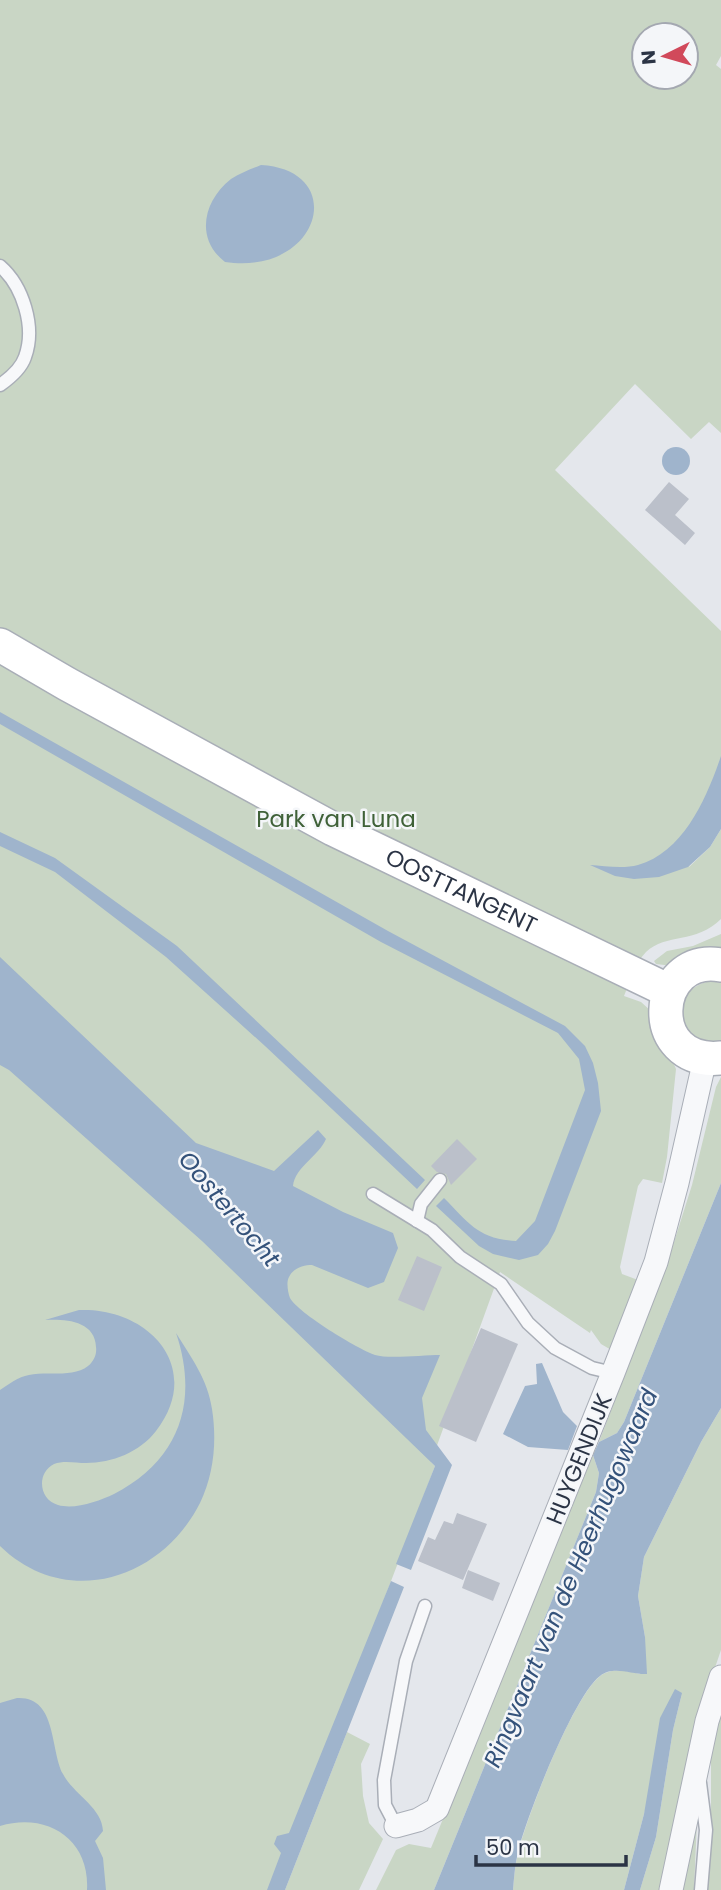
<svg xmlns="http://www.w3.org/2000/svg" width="721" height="1890" viewBox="0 0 721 1890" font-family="Poppins,sans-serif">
<rect width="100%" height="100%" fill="#e4e7ec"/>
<g fill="#c9d6c5" fill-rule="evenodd">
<path d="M0 0H721V56L716 65 721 69V433L709 422 691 439 635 384 555 470 721 631V773L689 867 710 847 721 829V919C696 944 666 933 646 952 635 963 630 982 624 996L641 1002 651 1011 676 1069 667 1157 662 1183 643 1179 638 1186 620 1267 622 1274 638 1280 613 1351 601 1344 591 1330 590 1333 500 1272 431 1462 435 1466 273 1890H0ZM644 35H686V77H644Z"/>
<polygon points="721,934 721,950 673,966 656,964 654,961 667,951 693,946"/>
<path d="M711 981 721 983V1040C678 1053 664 989 711 981Z"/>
<polygon points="721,1077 721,1183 624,1422 617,1433 599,1442 668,1261 692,1185 716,1087"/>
<path d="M721 1408V1650L704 1700 663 1890H640L656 1837 673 1730 682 1693 644 1814 624 1890H513C514 1877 515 1865 518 1853 527 1816 572 1700 599 1677 611 1667 627 1671 640 1674L645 1637 638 1596 644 1557 701 1442Z"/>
<polygon points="593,1455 599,1473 596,1492 434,1890 376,1890 396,1850 409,1844 431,1848"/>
<polygon points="721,1706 721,1890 706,1890 711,1824 711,1752"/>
<polygon points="347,1732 370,1744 361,1764 363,1796 369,1823 383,1839 359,1890 285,1890"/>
<polygon points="698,1796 694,1890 679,1890"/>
</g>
<g fill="#9fb4cc">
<path d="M261 165C349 170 321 276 225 262 195 239 203 201 231 179 240 173 251 169 261 165Z"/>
<circle cx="676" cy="461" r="14"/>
<path d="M0 712 388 931 565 1026 585 1046 593 1063 598 1083 601 1111 555 1231 548 1244 538 1255 519 1260 493 1254 479 1246 436 1206 444 1198C469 1223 478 1239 516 1241L535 1221 585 1090 579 1059 558 1033 381 942 0 724Z"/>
<path d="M721 756V829L710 847 688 867 659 877 634 879 615 876 590 865C604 866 624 869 638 865 684 852 707 797 721 756Z"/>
<polygon points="0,832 55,858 177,946 425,1180 417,1189 265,1046 166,957 55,872 0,846"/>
<path d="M0 957 196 1143 274 1171 318 1130 326 1139C319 1156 295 1167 293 1186L343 1212 393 1233 398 1248 384 1282 368 1288 312 1265C304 1265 293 1268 289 1277 286 1282 288 1293 290 1298 298 1313 358 1349 375 1355 388 1359 424 1355 440 1355L422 1398 426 1430 452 1465 411 1570 396 1564 435 1466 202 1241 9 1070 0 1065Z"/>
<path d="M721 1183V1408L701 1442 644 1557 638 1596 645 1637 647 1674C632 1675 614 1665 600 1676 574 1695 526 1818 518 1852 515 1865 514 1877 513 1890H434L596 1492 599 1473 593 1455 599 1442 617 1433 624 1422Z"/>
<path d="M79 1310C148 1307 205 1367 156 1431 140 1452 112 1463 86 1463 76 1463 64 1460 54 1464 36 1473 39 1500 58 1505 75 1510 99 1501 114 1494 180 1460 199 1401 176 1333 191 1357 208 1380 212 1409 217 1441 214 1474 200 1503 161 1580 66 1610 0 1546V1390C9 1384 18 1377 29 1375 46 1371 73 1378 88 1366 94 1361 97 1354 96 1347 95 1320 64 1319 45 1320Z"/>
<polygon points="542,1363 563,1412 577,1426 568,1450 528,1447 503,1434 525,1386 537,1384 536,1364"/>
<polygon points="391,1581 404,1587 285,1890 267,1890 281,1853 274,1844 277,1836 289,1833"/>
<polygon points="675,1689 682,1693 673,1730 656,1837 640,1890 624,1890 644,1814 660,1718"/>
<path d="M17 1698C57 1696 50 1749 63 1774 73 1794 102 1807 103 1831L95 1841 103 1858 106 1890H87C90 1839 47 1812 0 1826V1703Z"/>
</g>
<g fill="#bbc0ca">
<polygon points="669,482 689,499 675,515 695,533 685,545 645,510"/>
<polygon points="457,1139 477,1159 451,1185 446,1174 437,1172 431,1166"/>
<polygon points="417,1256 442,1267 424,1311 398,1300"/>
<polygon points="481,1328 518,1344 476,1442 439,1426"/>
<polygon points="457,1513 487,1524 463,1580 418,1561 428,1537 435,1540 444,1521 453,1524"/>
<polygon points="468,1570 500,1583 493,1601 462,1588"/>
</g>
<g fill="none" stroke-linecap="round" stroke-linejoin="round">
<g stroke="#a9aeb7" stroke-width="15">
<g id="service">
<path d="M0 266C23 286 36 327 25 357 21 369 10 378 0 385"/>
<polyline points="373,1194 432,1230 460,1257 501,1284 528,1323 555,1348 592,1368 613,1373"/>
<polyline points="417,1221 421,1204 440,1180"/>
<polyline points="700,1783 706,1830 701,1890"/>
<polyline points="396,1826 385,1805 384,1780 406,1661 425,1606"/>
</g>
</g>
<g stroke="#a9aeb7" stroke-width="25">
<g id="minor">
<polyline points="396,1826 418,1820 437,1809 613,1373 656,1262 677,1183 705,1059"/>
<polyline points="671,1890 707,1721 721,1677"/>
</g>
</g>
<g stroke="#a9aeb7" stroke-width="36">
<g id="secondary">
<path id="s1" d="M0 645 67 684 333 829 669 991"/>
<path d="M721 965C651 953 644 1066 721 1058"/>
</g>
</g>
<use href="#service" stroke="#f7f8fa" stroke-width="12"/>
<use href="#minor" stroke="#f7f8fa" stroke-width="23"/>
<use href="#secondary" stroke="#fff" stroke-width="33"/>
</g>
<g text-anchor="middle" stroke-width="5" stroke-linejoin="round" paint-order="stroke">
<g font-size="23" fill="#3f6138" stroke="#f4f6f9">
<text x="336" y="827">Park van Luna</text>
</g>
<g font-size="23" fill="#2b3445" stroke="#f4f6f9">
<text dy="8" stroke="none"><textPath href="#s1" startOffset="523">OOSTTANGENT</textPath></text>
<text transform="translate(579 1459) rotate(-68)" y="8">HUYGENDIJK</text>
</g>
<g font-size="24" font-style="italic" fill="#34527a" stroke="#f4f6f9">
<text transform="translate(229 1209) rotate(50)" y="8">Oostertocht</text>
<text transform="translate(571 1578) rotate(-67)" y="8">Ringvaart van de Heerhugowaard</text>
</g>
</g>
<g transform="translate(665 56) rotate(265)"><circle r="33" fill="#f4f6f9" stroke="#a4a8b1" stroke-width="2"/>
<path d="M0-5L12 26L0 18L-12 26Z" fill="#d1495b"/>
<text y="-10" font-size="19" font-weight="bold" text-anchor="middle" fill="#2b3445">N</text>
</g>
<path d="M476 1855v10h150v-10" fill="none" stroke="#2b3445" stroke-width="3.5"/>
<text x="486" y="1855" font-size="21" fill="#2b3445" stroke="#f4f6f9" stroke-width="5" paint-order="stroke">50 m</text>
</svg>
